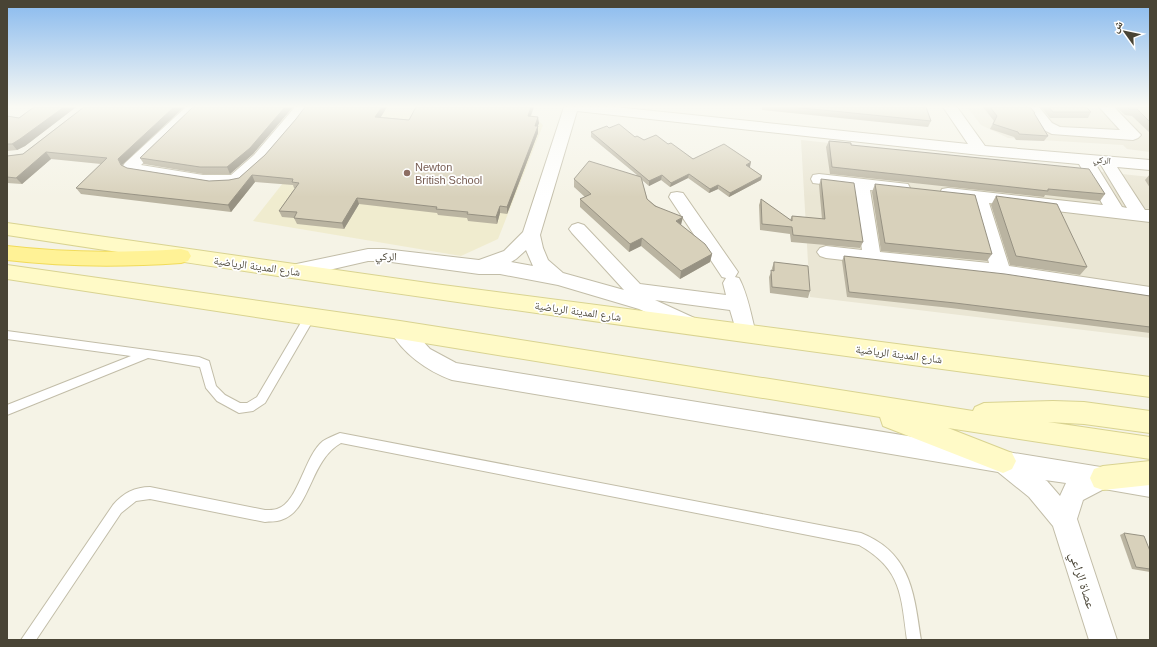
<svg xmlns="http://www.w3.org/2000/svg" width="1157" height="647" viewBox="0 0 1157 647" font-family="Arial,'Noto Naskh Arabic',sans-serif">
<rect width="100%" height="100%" fill="#f5f3e6"/>
<g fill="#eae6d4">
<polygon points="967,107 1150,107 1150,152 1127,149 1123,145 1008,138 981,125"/>
<polygon points="801,140 1150,177 1150,338 810,297"/>
</g>
<polygon fill="#f0eccf" points="343,107 494,107 529,111 543,125 498,239 461,256 253,221"/>
<g fill="none" stroke-linecap="round" stroke-linejoin="round">
<g stroke="#c2bda8" stroke-width="2">
<g id="lane">
<polygon points="310,313 314,314 315,317 265,403 253,411 239,413 217,401 206,388 200,367 148,358 7,415 7,405 131,356 7,339 7,331 199,357 209,361 216,386 225,395 240,403 247,403 257,397 306,314"/>
<path d="M340 433 861 533C911 553 914 593 921 640H907C901 596 902 569 859 545L341 443C309 461 311 511 281 520 276 522 270 521 265 522L150 499 136 501 121 513 36 640H21L113 505C123 493 135 487 150 487L265 510C269 510 274 510 277 509 299 502 304 456 323 441 328 438 335 435 340 433Z"/>
</g>
</g>
<g stroke="#c2bda8" stroke-width="2">
<g id="street">
<path d="M186 107H201L141 165 203 175H231L254 155 295 107H310C300 122 255 177 241 183 218 191 188 183 165 179 153 177 131 178 123 166L125 163Z"/>
<path d="M564 107H615L968 144 943 107H957L985 146 1150 160V170L1117 167 1145 210H1150V222L989 203 1009 266 1150 287V301L1001 278 826 258 820 256 817 252 820 248 826 246 862 250 853 188 813 183 811 179 813 175 819 174 908 184 910 188 908 192 902 193 870 190 880 252 989 263 972 201 942 197 940 193 942 189 948 188 1103 205 1079 164 980 155 577 111 540 235 543 248 548 260 563 273 624 290 572 233 569 229 572 225 578 223 584 225 640 284 726 295 723 283 726 278 722 277 669 197 671 193 677 192 683 193 738 272 735 277 739 278C748 295 751 315 756 334L753 340 746 342 739 340 730 310 655 300 701 321 704 326 701 331 694 334 639 309 558 285 500 274H479L384 261H368L294 278 287 276 285 271 287 266 368 249H384L479 260 504 251 523 232ZM1096 165H1101L1127 208 1122 207ZM526 250 533 266 511 262 516 259Z"/>
<polygon points="1025,107 1039,107 1052,123 1060,127 1120,130 1099,107 1114,107 1141,135 1138,138 1133,140 1052,134 1042,129"/>
<path d="M400 322 407 324 430 349 456 363 1150 475V497L1104 489 1083 500 1077 519 1117 640H1089L1053 526 1029 497 998 472 452 380C427 371 402 353 390 330L393 324ZM1045 480 1066 483 1060 496 1047 481Z"/>
</g>
</g>
<g stroke="#d9d391" stroke-width="2">
<g id="secondary">
<path d="M7 223 435 284 1150 377V397C769 346 387 294 7 235Z"/>
<polygon points="7,265 400,321 973,411 975,407 984,403 1053,401 1084,402 1150,411 1150,433 1084,424 1048,422 1150,437 1150,459 948,428 1012,453 1016,461 1012,469 1003,473 883,426 880,417 400,339 7,279"/>
<polygon points="1150,461 1150,485 1103,490 1094,487 1090,478 1094,469 1103,466"/>
</g>
</g>
<g stroke="#f1db59" stroke-width="2">
<path id="primary" d="M7 246C65 253 123 253 181 249L188 251 191 256 188 261 181 263C123 267 65 267 7 260Z"/>
</g>
<use href="#lane" fill="#fff" fill-rule="evenodd"/>
<use href="#street" fill="#fff" fill-rule="evenodd"/>
<use href="#secondary" fill="#fffac7" fill-rule="evenodd"/>
<use href="#primary" fill="#fff296" fill-rule="evenodd"/>
</g>
<g fill="#bab4a1">
<polygon points="34,107 76,107 25,146 17,150 7,151 7,116 19,118"/>
<polygon points="84,107 184,107 122,165 127,168 209,181 229,180 239,178 265,155 296,119 305,107 387,107 381,117 409,120 416,107 534,107 531,116 539,123 537,126 538,133 507,214 500,213 497,224 468,221 467,218 438,215 437,213 359,204 344,229 297,224 294,218 282,217 279,211 295,188 294,188 293,185 255,182 231,212 81,194 76,188 101,164 51,159 22,184 7,183 7,156 23,154"/>
<polygon points="193,107 293,107 253,154 230,174 203,174 144,164 140,158"/>
<polygon points="762,107 926,107 931,121 928,127 762,110"/>
<polygon points="983,107 1030,107 1035,113 1034,114 1048,136 1044,141 1016,140 1014,137 990,129 994,121"/>
<polygon points="1041,107 1086,107 1091,112 1088,118 1050,118"/>
<polygon points="1116,107 1150,107 1150,133 1132,116 1125,115"/>
<polygon points="609,128 644,140 668,144 693,159 750,167 749,167 762,176 761,180 729,197 718,189 709,193 688,178 670,187 661,180 649,186 642,180 647,199 681,225 712,254 710,262 680,279 641,246 629,252 580,207 580,199 585,197 574,187 574,179 637,175 591,137 591,132"/>
<polygon points="829,141 1105,194 1100,201 1045,195 1044,197 830,174 826,147"/>
<polygon points="1150,174 1150,188 1145,180"/>
<polygon points="821,179 863,242 860,248 791,242 790,234 760,230 759,205 761,199 790,220 792,216 822,219 819,185"/>
<polygon points="875,184 992,254 987,261 881,251 872,192"/>
<polygon points="996,196 1087,267 1080,275 1010,265 991,205"/>
<polygon points="844,256 1150,296 1150,333 951,308 847,297 842,261"/>
<polygon points="774,262 810,291 808,298 770,293 769,277 772,270 772,268"/>
<polygon points="1124,533 1150,551 1150,572 1132,569 1120,535"/>
</g>
<g fill="#979283">
<polygon points="64,107 76,107 25,146 17,150 12,144"/>
<polygon points="174,107 184,107 122,165 118,159"/>
<polygon points="285,107 293,107 253,154 230,174 227,167"/>
<polygon points="382,107 387,107 377,123 375,117"/>
<polygon points="531,107 534,107 528,122 528,116"/>
<polygon points="538,117 539,123 536,131 538,126 538,133 507,214 507,207"/>
<polygon points="46,152 51,159 22,184 16,178"/>
<polygon points="751,162 750,167 745,169 746,165"/>
<polygon points="689,174 688,178 670,187 671,183"/>
<polygon points="252,175 255,182 231,212 228,205"/>
<polygon points="662,175 661,180 649,186 649,181"/>
<polygon points="762,176 761,180 729,197 730,193"/>
<polygon points="718,185 718,189 709,193 710,189"/>
<polygon points="357,198 359,204 344,229 342,223"/>
<polygon points="500,206 500,213 497,224 496,217"/>
<polygon points="683,217 681,225 676,221"/>
<polygon points="642,238 641,246 629,252 630,244"/>
<polygon points="712,254 710,262 680,279 681,271"/>
</g>
<g fill="#d8d1bb" stroke="#979283">
<polygon points="34,107 64,107 20,139 12,144 7,144 7,116 19,118"/>
<polygon points="84,107 174,107 118,159 121,165 127,168 209,181 229,180 239,178 265,155 296,119 305,107 382,107 375,117 409,120 416,107 531,107 528,116 538,117 535,126 538,126 507,207 500,206 496,217 467,214 468,212 436,209 437,207 357,198 342,223 294,218 297,212 279,211 299,183 292,182 293,179 252,175 228,205 76,188 107,158 46,152 16,178 7,177 7,156 23,154"/>
<polygon points="193,107 285,107 250,148 227,167 200,167 140,158"/>
<polygon points="791,107 926,107 931,121 843,112"/>
<polygon points="990,107 1030,107 1035,113 1034,113 1048,136 1019,134 1018,132 993,124 997,116"/>
<polygon points="1049,107 1086,107 1091,112 1053,112"/>
<polygon points="1127,107 1150,107 1150,122 1137,109 1129,109"/>
<polygon points="619,124 635,137 637,136 644,140 656,135 668,144 671,143 693,159 724,144 751,162 746,165 762,176 730,193 718,185 710,189 689,174 671,183 662,175 649,181 591,132 607,126 609,128"/>
<polygon points="829,141 851,143 851,145 1089,169 1105,194 1048,189 1048,191 832,167"/>
<polygon points="589,161 641,177 647,199 655,206 683,217 676,221 705,244 712,254 681,271 642,238 630,244 580,199 591,194 574,179"/>
<polygon points="821,179 854,183 863,242 793,235 792,227 762,224 761,199 792,221 792,216 825,219"/>
<polygon points="875,184 975,195 992,254 885,243"/>
<polygon points="996,196 1057,204 1087,267 1016,256"/>
<polygon points="844,256 1005,274 1150,296 1150,327 955,303 849,292"/>
<polygon points="774,262 808,266 810,291 772,287 771,270 774,271"/>
<polygon points="1124,533 1144,536 1150,551 1150,569 1136,567"/>
</g>
<linearGradient id="sky" x2="0" y2="1"><stop stop-color="#89baee"/><stop offset="0.54" stop-color="#fafaf4"/><stop offset="1" stop-color="#fafaf4" stop-opacity="0"/></linearGradient>
<rect width="1157" height="197" fill="url(#sky)"/>
<circle fill="#8d6e63" stroke="#fff" stroke-width="1.5" cx="407" cy="173" r="4"/>
<g text-anchor="middle" stroke-width="3.5" stroke-linejoin="round" paint-order="stroke">
<g font-size="9" fill="#494435" stroke="#fff">
<text transform="translate(1102 160) rotate(6)" y="3">الركي</text>
</g>
<g font-size="11" fill="#785e54" stroke="#fff" text-anchor="start">
<text x="415" y="171">Newton<tspan x="415" dy="13">British School</tspan></text>
</g>
<g font-size="11" fill="#494435" stroke="#fff">
<text transform="translate(386 256) rotate(2)" y="4">الركي</text>
<text transform="translate(257 266) rotate(8)" y="4">شارع المدينة الرياضية</text>
<text transform="translate(578 311) rotate(8)" y="4">شارع المدينة الرياضية</text>
<text transform="translate(899 354) rotate(7)" y="4">شارع المدينة الرياضية</text>
</g>
<g font-size="13" fill="#494435" stroke="#fff">
<text transform="translate(1083 580) rotate(72)" y="5">عصاة الراعي</text>
</g>
</g>
<rect width="1157" height="647" fill="none" stroke="#494435" stroke-width="16"/>
<g transform="translate(1125 32) rotate(303)" stroke="#ffffff" stroke-width="3" paint-order="stroke">
<path d="M0-3L7 15L0 10L-7 15Z" fill="#494435"/>
<text y="-6" font-size="11" font-weight="bold" text-anchor="middle" fill="#494435">ش</text>
</g>
</svg>
